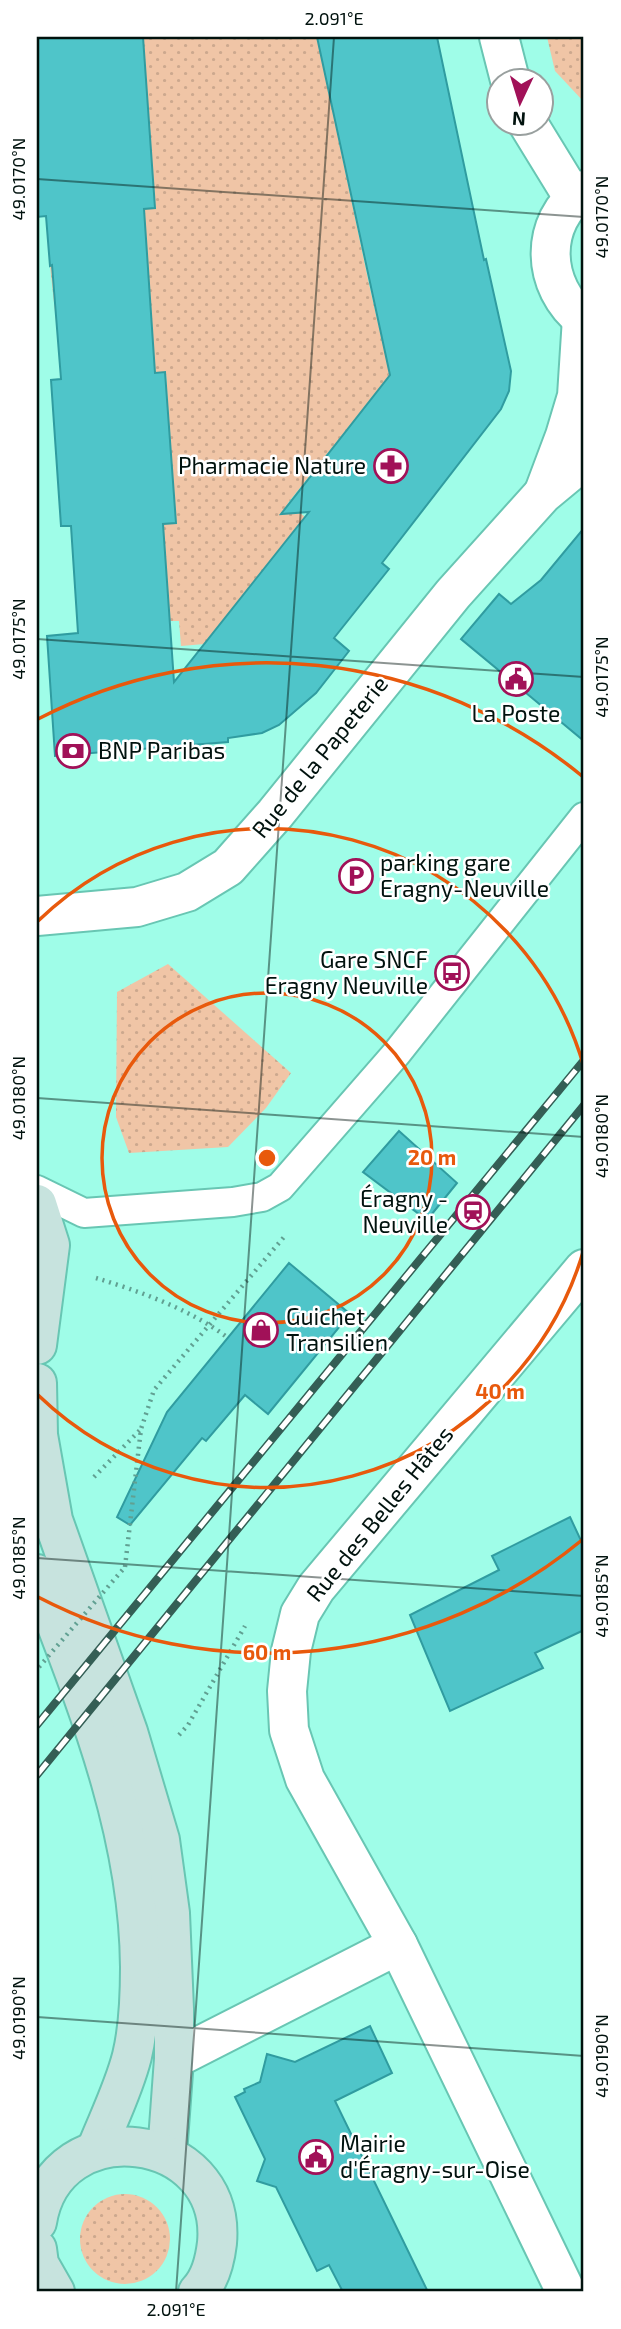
<svg xmlns="http://www.w3.org/2000/svg" width="621" height="2329" viewBox="0 0 621 2329" font-family="'Exo 2',sans-serif">
<defs>
<pattern id="grass-dots" width="8" height="8" patternUnits="userSpaceOnUse" patternTransform="scale(1.75)"><rect width="8" height="8" fill="#f0c5a6"/><path d="M2 2h.1M6 6h.1" fill="none" stroke="#cca88e" stroke-width="1.8" stroke-linecap="round"/></pattern>
</defs>
<rect width="100%" height="100%" fill="#9ffde8"/>
<g fill="url(#grass-dots)">
<polygon points="143,37 317,37 369,284 390,375 288,503 305,517 205,644 181,646 179,621 170,621 163,524 175,522 166,373 155,373 152,325 57,330 50,266 147,258 144,209 155,207"/>
<polygon points="547,37 584,37 584,102 555,71"/>
<polygon points="168,964 291,1073 266,1108 228,1147 129,1153 116,1117 117,992"/>
<circle cx="125" cy="2239" r="45"/>
</g>
<g fill="#4fc5c9" stroke="#309ca0" stroke-width="2">
<polygon points="37,37 143,37 155,208 144,209 155,373 165,372 176,523 163,524 174,682 309,512 281,514 390,375 317,37 437,37 484,260 486,259 511,371 509,391 501,409 382,563 389,569 334,638 349,651 316,693 279,725 262,733 228,738 228,742 55,756 47,636 78,633 71,526 61,526 51,380 61,379 52,265 50,266 46,216 37,217"/>
<polygon points="584,528 584,741 461,639 499,594 511,604 541,580"/>
<polygon points="399,1131 457,1183 427,1220 363,1172"/>
<polygon points="289,1263 350,1314 268,1414 245,1395 206,1441 202,1438 130,1525 117,1517 167,1412"/>
<polygon points="570,1517 584,1547 584,1630 535,1653 543,1668 450,1711 410,1615 499,1570 492,1556"/>
<polygon points="370,2026 392,2073 335,2101 428,2292 343,2292 329,2265 317,2271 276,2187 257,2181 265,2159 235,2097 245,2092 244,2089 260,2082 267,2054 295,2062"/>
</g>
<g fill="none" stroke-linecap="round" stroke-linejoin="round">
<g stroke="#68c6b3" stroke-width="32">
<polyline id="service" points="37,1190 84,1213 233,1202 262,1197 280,1187 396,1054 584,817"/>
</g>
<g stroke="#68c6b3" stroke-width="42">
<g id="minor">
<polyline points="499,37 510,80"/>
<polyline points="527,122 573,197"/>
<path d="M584 190C538 222 541 287 584 320"/>
<polyline points="544,492 565,436 577,396 582,318"/>
<polyline points="37,916 137,907 187,892 228,867 275,814 453,594 543,494 584,460"/>
<polyline points="174,2059 398,1945"/>
<polyline points="566,2292 398,1945 305,1779 289,1730 287,1691 291,1651 300,1614 316,1588 584,1269"/>
</g>
</g>
<g stroke="#68c6b3" stroke-width="42">
<g id="secondary">
<polyline points="37,1204 50,1245 37,1345"/>
<polyline points="37,1383 38,1435 53,1520 128,1732 160,1840 170,1913 174,2009 174,2059 167,2154"/>
<path d="M37 1574C85 1700 139 1829 140 1967 140 1997 139 2027 132 2056 124 2088 108 2120 96 2150"/>
<path d="M37 2222C55 2108 227 2130 217 2243 215 2260 210 2280 198 2292"/>
<polyline points="37,2249 39,2264 55,2292"/>
</g>
</g>
<g stroke="#61a092" stroke-width="4.5" stroke-dasharray="2 5" stroke-linecap="butt">
<path d="M96 1278C139 1291 192 1310 228 1338"/>
<polyline points="94,1477 141,1429"/>
<polyline points="125,1567 141,1429 154,1390 284,1237"/>
<polyline points="179,1735 188,1725 245,1626"/>
</g>
<use href="#service" stroke="#fff" stroke-width="28"/>
<use href="#minor" stroke="#fff" stroke-width="38"/>
<use href="#secondary" stroke="#c7e3de" stroke-width="38"/>
<g stroke="#345e55" stroke-width="8">
<g id="rail">
<polyline points="37,1725 584,1060"/>
<polyline points="37,1775 584,1105"/>
</g>
</g>
<use href="#rail" stroke="#fff" stroke-width="5" stroke-dasharray="16" stroke-linecap="butt"/>
<polyline stroke="#61a092" stroke-width="4.5" stroke-dasharray="2 5" stroke-linecap="butt" points="39,1667 125,1567"/>
</g>
<path fill="none" stroke="#01120e" stroke-width="2" stroke-opacity="0.45" d="M37 179 584 217M37 639 584 677M37 1098 584 1137M37 1558 584 1596M37 2017 584 2056M176 2292 334 37"/>
<g fill="none" stroke="#e8590c" stroke-width="3.5">
<circle cx="267" cy="1158" r="165"/>
<path d="M584 1249A330 330 0 0 1 38 1395M38 921A330 330 0 0 1 584 1067"/>
<path d="M582 1540A495 495 0 0 1 38 1597M38 719A495 495 0 0 1 582 776"/>
</g>
<defs>
<g id="pharmacy-ring" transform="scale(1.75)"><circle r="9.5" fill="#fff" stroke="#a11158" stroke-width="1.5"/><path d="M-2-6h4v4h4v4h-4v4h-4v-4h-4v-4h4Z" fill="#a11158"/></g>
<g id="civic-ring" transform="scale(1.75)"><circle r="9.5" fill="#fff" stroke="#a11158" stroke-width="1.5"/><path d="M-.6-6.5H3V-4.5H.6V-3L4-1V1h2V6H-6V1h2V-1L-.6-3ZM-1.2 2.5V6h2.4V2.5Z" fill="#a11158"/></g>
<g id="bank-ring" transform="scale(1.75)"><circle r="9.5" fill="#fff" stroke="#a11158" stroke-width="1.5"/><path d="M-6-4H6V4H-6ZM0-2.3a2.3 2.3 0 1 0 0 4.6a2.3 2.3 0 1 0 0-4.6Z" fill="#a11158"/></g>
<g id="parking-ring" transform="scale(1.75)"><circle r="9.5" fill="#fff" stroke="#a11158" stroke-width="1.5"/><path d="M-3.5-5.5H1a3.5 3.5 0 0 1 0 7H-1V5.5H-3.5ZM-1-3.4V-.6H.8a1.4 1.4 0 0 0 0-2.8Z" fill="#a11158"/></g>
<g id="bus-ring" transform="scale(1.75)"><circle r="9.5" fill="#fff" stroke="#a11158" stroke-width="1.5"/><path d="M-5-6H5V4H4V6H2V4H-2V6H-4V4H-5ZM-3.5-4V0h7V-4ZM-3.5 1.2v1.5H-2V1.2ZM2 1.2v1.5H3.5V1.2Z" fill="#a11158"/></g>
<g id="station-ring" transform="scale(1.75)"><circle r="9.5" fill="#fff" stroke="#a11158" stroke-width="1.5"/><path d="M-3-6H3Q5-6 5-4V2Q5 4 3 4L4.5 6H3L1.5 4h-3L-3 6H-4.5L-3 4Q-5 4-5 2V-4Q-5-6-3-6ZM-3.5-4v3h7v-3ZM-3.5 1v1.5H-2V1ZM2 1v1.5H3.5V1Z" fill="#a11158"/></g>
<g id="shop-ring" transform="scale(1.75)"><circle r="9.5" fill="#fff" stroke="#a11158" stroke-width="1.5"/><path d="M-5-2.5h2.3a2.7 3.5 0 0 1 5.4 0H5L5.5 6h-11ZM-1.5-2.5h3a1.5 2.3 0 0 0-3 0Z" fill="#a11158"/></g>
</defs>
<g fill-rule="evenodd">
<use href="#pharmacy-ring" x="391" y="466"/>
<use href="#civic-ring" x="516" y="679"/>
<use href="#bank-ring" x="73" y="751"/>
<use href="#parking-ring" x="356" y="876"/>
<use href="#bus-ring" x="452" y="973"/>
<use href="#station-ring" x="473" y="1212"/>
<use href="#shop-ring" x="261" y="1330"/>
<use href="#civic-ring" x="316" y="2157"/>
</g>
<g text-anchor="middle" stroke-width="5" stroke-linejoin="round" paint-order="stroke">
<g font-size="23" fill="#01120e" stroke="#fff" text-anchor="start">
<text x="366" y="474" text-anchor="end">Pharmacie Nature</text>
<text x="516" y="722" text-anchor="middle">La Poste</text>
<text x="98" y="759">BNP Paribas</text>
<text x="380" y="871">parking gare<tspan x="380" dy="26">Eragny-Neuville</tspan></text>
<text x="428" y="968" text-anchor="end">Gare SNCF<tspan x="428" dy="26">Eragny Neuville</tspan></text>
<text x="448" y="1207" text-anchor="end">Éragny -<tspan x="448" dy="26">Neuville</tspan></text>
<text x="286" y="1325">Guichet<tspan x="286" dy="26">Transilien</tspan></text>
<text x="340" y="2152">Mairie<tspan x="340" dy="26">d'Éragny-sur-Oise</tspan></text>
</g>
<g font-size="23" fill="#01120e" stroke="#fff">
<text transform="translate(320 757) rotate(-51)" y="8">Rue de la Papeterie</text>
<text transform="translate(380 1514) rotate(-51)" y="8">Rue des Belles Hâtes</text>
</g>
</g>
<circle cx="267" cy="1158" r="10" fill="#e8590c" stroke="#fff" stroke-width="3.5"/>
<g font-size="21" text-anchor="middle" font-weight="bold" fill="#e8590c" stroke="#fff" stroke-width="5" stroke-linejoin="round" paint-order="stroke">
<text x="432" y="1165">20 m</text>
<text x="500" y="1399">40 m</text>
<text x="267" y="1660">60 m</text>
</g>
<rect width="621" height="2329" fill="none" stroke="#ffffff" stroke-width="77"/>
<g transform="translate(520 102) rotate(184)"><circle r="33" fill="#ffffff" stroke="#99a09f" stroke-width="2"/>
<path d="M0-5L12 26L0 18L-12 26Z" fill="#a11158"/>
<text y="-10" font-size="19" font-weight="bold" text-anchor="middle" fill="#01120e">N</text>
</g>
<rect x="38" y="38" width="544" height="2252" fill="none" stroke="#01120e" stroke-width="2.5"/>
<g font-size="18" text-anchor="middle" fill="#01120e">
<text x="334" y="25">2.091°E</text>
<text transform="translate(19 179) rotate(-90)" y="6">49.0170°N</text>
<text transform="translate(602 217) rotate(-90)" y="6">49.0170°N</text>
<text transform="translate(19 639) rotate(-90)" y="6">49.0175°N</text>
<text transform="translate(602 677) rotate(-90)" y="6">49.0175°N</text>
<text transform="translate(19 1098) rotate(-90)" y="6">49.0180°N</text>
<text transform="translate(602 1136) rotate(-90)" y="6">49.0180°N</text>
<text transform="translate(19 1558) rotate(-90)" y="6">49.0185°N</text>
<text transform="translate(602 1596) rotate(-90)" y="6">49.0185°N</text>
<text transform="translate(19 2018) rotate(-90)" y="6">49.0190°N</text>
<text transform="translate(602 2056) rotate(-90)" y="6">49.0190°N</text>
<text x="176" y="2316">2.091°E</text>
</g>
</svg>
